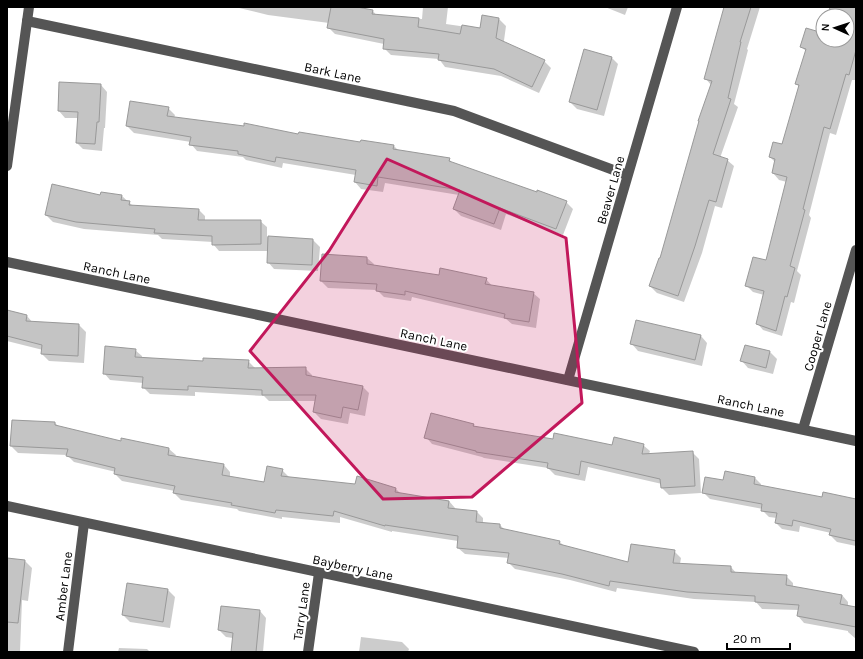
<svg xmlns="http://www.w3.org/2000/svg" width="863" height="659" viewBox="0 0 863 659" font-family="Karla,sans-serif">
<rect width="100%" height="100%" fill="#fff"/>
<g fill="#0003">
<polygon points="235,7 352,7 373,11 377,16 422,19 423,7 448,7 446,24 481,29 499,19 506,26 502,55 508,44 544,61 551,68 539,93 501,76 445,67 439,59 391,55 384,48 384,44 335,34 328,27 329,23 268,15"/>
<polygon points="605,7 628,7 625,15"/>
<polygon points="725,7 760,7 747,49 748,50 734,104 738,107 720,158 727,160 734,166 722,208 715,206 702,253 684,302 657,293 650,286 660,259 711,85 706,79"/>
<polygon points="831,7 856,7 856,78 855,80 852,80 836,135 830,133 809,215 811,218 797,271 801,275 794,303 791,302 782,336 763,330 757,323 764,295 753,292 747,286 767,261 787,182 779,180 773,173 775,162 770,157 782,145 800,87 796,84 806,51 801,47 823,34 823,40 847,40 847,16 829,16"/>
<polygon points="611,57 618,64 604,116 577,109 570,102"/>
<polygon points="101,85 107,92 105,128 104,128 102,151 83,149 77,143 79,118 65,118 59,111"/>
<polygon points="168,108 175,115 174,118 361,144 394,146 399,151 449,159 453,164 566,202 573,209 563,235 506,214 501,230 461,216 454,209 459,195 385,183 383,192 361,189 355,182 356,175 283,163 282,168 246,160 243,157 197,151 191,144 191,142 134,133 127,126"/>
<polygon points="122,196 133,206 199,210 205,216 205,221 260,221 267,227 267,237 313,240 320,247 318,271 274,269 268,262 268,251 219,251 213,244 213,242 162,239 158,235 84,229 53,222 46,215 101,197"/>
<polygon points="367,258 374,264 373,266 440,276 486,279 493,287 533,293 540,299 536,328 512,324 506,319 412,297 411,301 384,297 377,290 328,288 321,281"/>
<polygon points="7,311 27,316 33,323 79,325 86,332 84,363 49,361 42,354 43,350 7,341"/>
<polygon points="701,336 707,343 702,366 638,351 632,344"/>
<polygon points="745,346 770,352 777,359 773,374 748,368 742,361"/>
<polygon points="135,350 142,356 142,359 204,362 248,361 255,368 305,368 312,375 312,377 363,387 369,393 365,416 350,413 348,424 321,419 314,412 316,401 269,401 264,396 195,392 195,396 150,394 143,387 143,383 110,380 104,373"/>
<polygon points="55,423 59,427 122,442 122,439 169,449 176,455 175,457 224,465 230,472 230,477 265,483 282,470 289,477 355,485 358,477 396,489 401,494 449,501 455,508 455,510 477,512 483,518 483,524 500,525 505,530 560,542 565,547 629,564 674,551 681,558 680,564 731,567 737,574 786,576 793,583 793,587 842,595 848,602 848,606 856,608 856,639 848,632 848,631 804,623 798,616 799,610 762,609 756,602 694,599 617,588 616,592 570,580 515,569 509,563 509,558 465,554 458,548 458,541 392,531 392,532 340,517 340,523 282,517 282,519 239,511 237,509 181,500 174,493 175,491 122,481 115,474 116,472 74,462 67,455 18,453 11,446"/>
<polygon points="473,424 476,428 554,440 613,446 643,445 650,451 649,454 692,452 699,459 701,493 669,495 662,488 662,484 588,467 585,481 555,475 548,468 484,458 482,457 432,444 426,437"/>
<polygon points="755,478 761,484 761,486 823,498 856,500 856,546 837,542 830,535 831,533 800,526 799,532 782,529 776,523 777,518 769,517 762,510 763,509 710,499 703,492 724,482"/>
<polygon points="7,559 25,561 32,568 28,601 22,600 20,652 7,652"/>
<polygon points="168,590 175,597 170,628 130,622 123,615"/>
<polygon points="260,611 266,618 263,652 232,652 233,638 226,637 219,630"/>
<polygon points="361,637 402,642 409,649 408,652 359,652"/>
<polygon points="119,648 147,649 150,652 118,652"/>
</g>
<g fill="#c4c4c4" stroke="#999">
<polygon points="331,7 357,7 373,10 372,14 419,18 418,27 460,34 462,25 480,28 482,15 499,18 496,38 545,60 532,87 494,69 438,60 439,54 383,49 384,39 327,28"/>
<polygon points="724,7 751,7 740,42 741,42 728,98 731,99 713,154 728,159 716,202 709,200 695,246 678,296 649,286 659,258 660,258 699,121 698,121 712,81 704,79"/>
<polygon points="830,7 856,7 856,50 849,75 846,74 830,129 824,127 803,209 805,210 790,266 795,268 787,297 785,296 776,331 756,324 764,291 745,286 753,257 766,260 787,177 772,173 775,159 769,157 773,142 782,144 799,85 795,84 806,49 800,47 806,28 823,33 823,40 847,40 847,16 828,16"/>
<polygon points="584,49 612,57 597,110 569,102"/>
<polygon points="59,82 101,84 99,122 97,122 95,144 76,143 78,112 58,111"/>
<polygon points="130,101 169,107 167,116 244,126 244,123 298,134 299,132 360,142 361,140 394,145 393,149 450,158 449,161 537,192 537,190 567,201 556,229 500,208 494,224 453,209 460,190 378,177 377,186 354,182 356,170 276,157 275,162 238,154 238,151 189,145 191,137 126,126"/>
<polygon points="52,184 100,195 101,192 122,195 121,200 130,201 129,205 199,209 198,220 261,220 261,244 212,245 212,236 154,233 155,229 76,222 45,215"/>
<polygon points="268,236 313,239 312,265 267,263"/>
<polygon points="322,254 367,257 367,264 439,275 440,268 487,278 485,284 534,292 529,322 504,318 505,314 405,291 405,295 376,291 377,284 320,281"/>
<polygon points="7,310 27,315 26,321 79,324 78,356 41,354 42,345 7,336"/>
<polygon points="636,320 701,335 695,360 630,344"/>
<polygon points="745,345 770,351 766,368 740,361"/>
<polygon points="105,346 136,349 135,357 203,361 203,358 249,360 248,368 306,367 306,375 363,386 358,410 343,407 341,418 313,412 316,395 262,395 262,390 188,386 188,390 142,388 143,377 103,374"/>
<polygon points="431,413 474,424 473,426 553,439 554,433 612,445 614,437 644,444 642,454 693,451 695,486 661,488 660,479 581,461 579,475 547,468 548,463 476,452 476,451 424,438"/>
<polygon points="12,420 55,422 55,425 121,441 121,438 169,448 168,455 224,464 222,475 264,482 267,466 283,469 281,476 355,484 357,476 396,488 395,492 449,501 448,508 477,511 476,522 500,524 500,528 560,541 559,544 628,562 631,544 675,550 673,563 731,566 731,572 787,575 786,585 842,595 840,604 856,607 856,627 797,616 799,605 755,602 755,596 687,592 610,581 609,586 562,574 507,563 509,553 457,548 458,536 385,525 385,526 334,511 333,516 276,510 275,513 231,505 232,503 173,493 175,486 114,474 115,468 66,456 68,449 10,446"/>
<polygon points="725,471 755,477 754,484 822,497 823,492 856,499 856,541 829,535 831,529 793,520 792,526 775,523 777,513 761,511 762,504 702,493 705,477 723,480"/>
<polygon points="7,558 25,560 18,623 7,622"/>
<polygon points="127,583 168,589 163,622 122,615"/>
<polygon points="221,606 260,610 256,652 231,652 233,633 218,630"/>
</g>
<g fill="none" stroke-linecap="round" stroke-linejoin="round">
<g stroke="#555" stroke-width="10">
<polyline points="27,21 454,111 627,175"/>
<polyline points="7,166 29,7"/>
<polyline points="7,262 856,441"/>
<polyline points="568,380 677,7"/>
<polyline points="803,429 856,250"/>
<polyline points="7,506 694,652"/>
<polyline points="68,652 84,523"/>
<polyline points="308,652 319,573"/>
</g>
</g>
<path fill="#c2185b" fill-opacity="0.2" stroke="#c2185b" stroke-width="3" stroke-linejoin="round" d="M387 159 566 238 582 403 472 497 383 499 250 351 329 251Z"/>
<g text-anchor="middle" stroke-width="4" stroke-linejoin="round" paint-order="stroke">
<g font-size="13" fill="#000" stroke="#fff">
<text transform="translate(333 72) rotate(12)" y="5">Bark Lane</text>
<text transform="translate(610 190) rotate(-74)" y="5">Beaver Lane</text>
<text transform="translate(117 272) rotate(12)" y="5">Ranch Lane</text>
<text transform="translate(817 336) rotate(-74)" y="5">Cooper Lane</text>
<text transform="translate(434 339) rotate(12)" y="5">Ranch Lane</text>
<text transform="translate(751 405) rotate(12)" y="5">Ranch Lane</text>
<text transform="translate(353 567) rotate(12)" y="5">Bayberry Lane</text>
<text transform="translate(63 586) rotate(-83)" y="5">Amber Lane</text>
<text transform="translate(301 611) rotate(-82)" y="5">Tarry Lane</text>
</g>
</g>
<rect width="863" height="659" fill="none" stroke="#000000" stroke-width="16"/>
<g transform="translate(835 28) rotate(273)"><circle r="19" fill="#ffffff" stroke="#999999"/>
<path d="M0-3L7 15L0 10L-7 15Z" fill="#000000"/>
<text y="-6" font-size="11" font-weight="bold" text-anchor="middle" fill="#000000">N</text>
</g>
<path d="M727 643v6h63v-6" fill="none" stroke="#000000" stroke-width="2"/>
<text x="733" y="643" font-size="12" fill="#000000" stroke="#ffffff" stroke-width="3" paint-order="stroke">20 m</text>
</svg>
